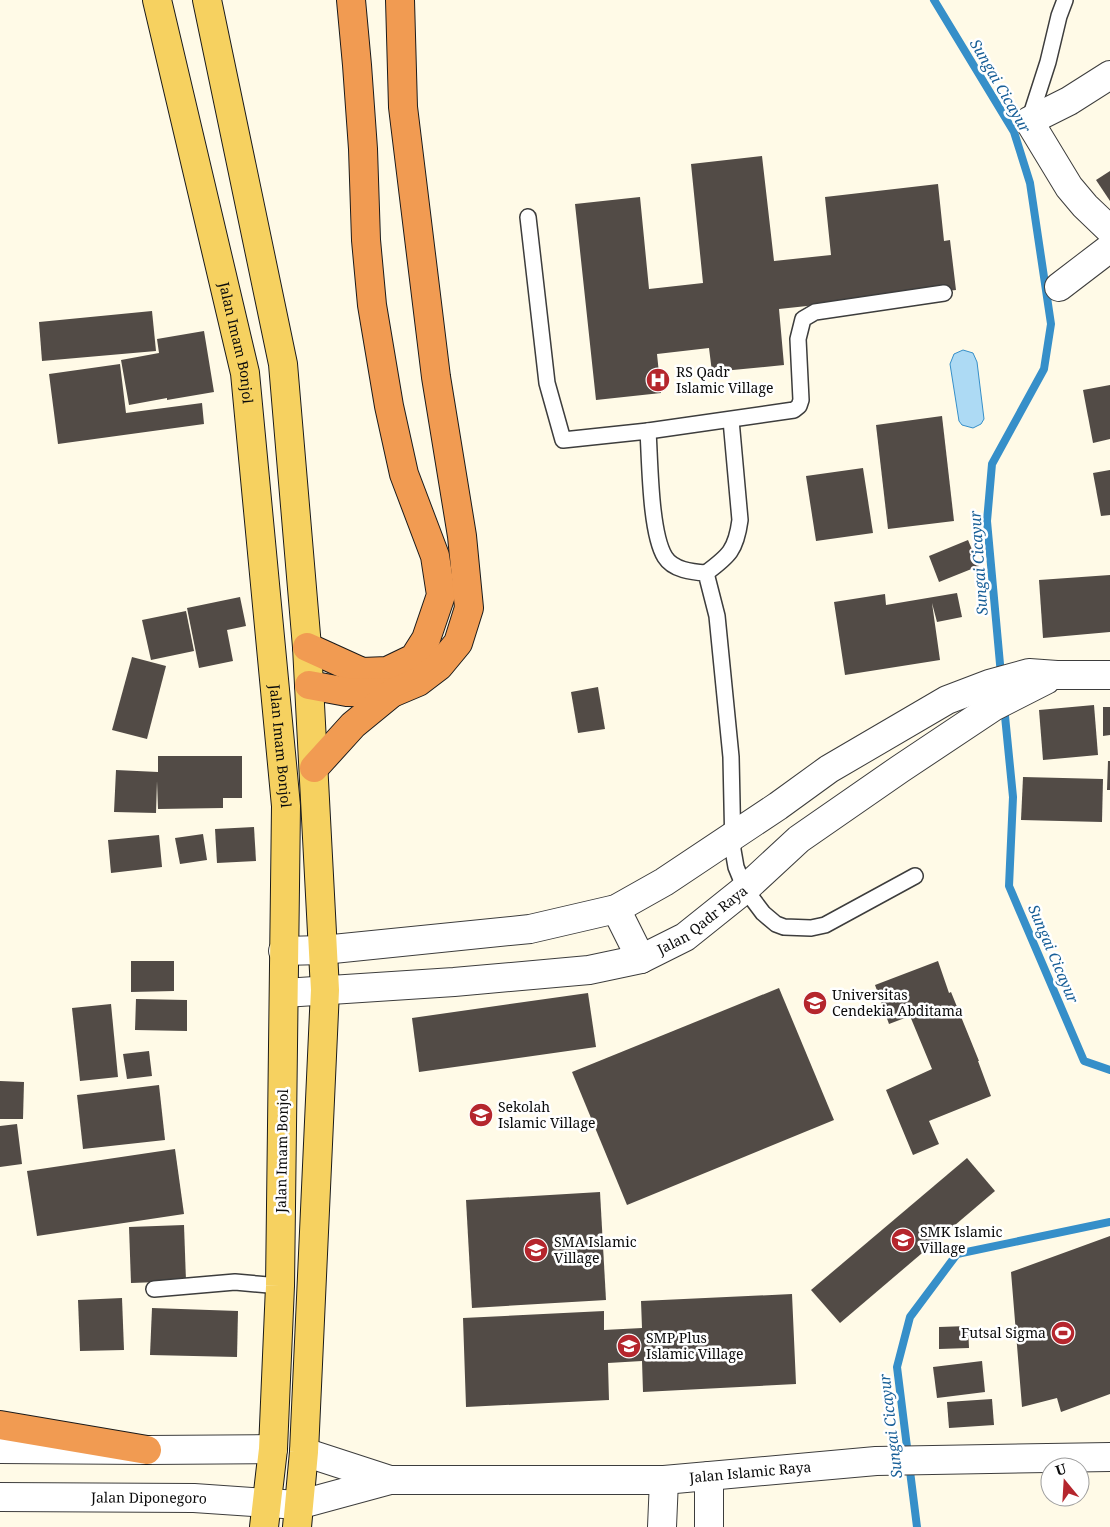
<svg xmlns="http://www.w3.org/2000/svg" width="1110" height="1527" viewBox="0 0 1110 1527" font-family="'Noto Serif',serif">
<rect width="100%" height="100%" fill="#fffae7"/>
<polygon fill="#addaf4" stroke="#368fc9" points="963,350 973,353 977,362 984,419 981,424 973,428 962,425 959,421 950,364 954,354"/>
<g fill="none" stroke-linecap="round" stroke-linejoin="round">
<g stroke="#368fc9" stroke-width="8">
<polyline points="934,0 1014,132 1030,183 1051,324 1044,369 992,464 987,521 1001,675"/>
<polyline points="1004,706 1013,797 1009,886 1084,1061 1110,1070"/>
<polyline points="917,1527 897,1367 910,1317 957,1254 1110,1222"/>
</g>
</g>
<g fill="#524b46">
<polygon points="762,156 774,261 831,255 825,197 938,184 944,241 950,240 956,290 779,309 784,365 712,372 709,348 657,354 661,393 596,400 575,204 640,197 649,289 703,283 691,164"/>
<polygon points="1110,171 1110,201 1096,180"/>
<polygon points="152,311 156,351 42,361 39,322"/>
<polygon points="204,331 214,392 167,400 167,398 129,405 121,360 159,353 157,339"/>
<polygon points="120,364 126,413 202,403 204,424 58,444 49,374"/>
<polygon points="1110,385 1110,439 1093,443 1083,390"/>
<polygon points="942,416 954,521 888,529 876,425"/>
<polygon points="863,468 873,533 816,541 806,476"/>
<polygon points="1110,470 1110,515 1101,516 1093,473"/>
<polygon points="968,540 979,566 939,582 929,556"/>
<polygon points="1110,575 1110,632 1043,638 1039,580"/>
<polygon points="957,593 962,617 937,622 932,603 940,660 845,675 834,602 885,594 886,605"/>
<polygon points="240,597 246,626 227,630 233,661 199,668 187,608"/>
<polygon points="186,611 194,651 151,660 142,620"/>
<polygon points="132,657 166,666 147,739 112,730"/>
<polygon points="598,687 605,729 578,733 571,692"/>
<polygon points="1094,705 1098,755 1043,760 1039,710"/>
<polygon points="1103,707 1110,707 1110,735 1103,736"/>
<polygon points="158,756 242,756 242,798 223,798 223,808 158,809 157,781 156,813 114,812 116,770 158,772"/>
<polygon points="1108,761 1110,761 1110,790 1107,790"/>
<polygon points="1023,777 1103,779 1102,822 1021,820"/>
<polygon points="254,827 256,861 217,863 215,829"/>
<polygon points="203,834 207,860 180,864 175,838"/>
<polygon points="159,835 162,867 111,873 108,840"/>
<polygon points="131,961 174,961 174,991 131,992"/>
<polygon points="938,961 949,993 951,992 979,1061 978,1061 991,1096 929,1121 939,1144 913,1155 886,1090 932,1069 910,1016 889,1024 875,985"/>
<polygon points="779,988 834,1120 627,1205 572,1072"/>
<polygon points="588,993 596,1047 419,1072 412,1018"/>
<polygon points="136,999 187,1000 187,1031 135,1030"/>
<polygon points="111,1004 118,1077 80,1081 72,1008"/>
<polygon points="149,1051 152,1076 127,1079 123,1054"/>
<polygon points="0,1081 24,1082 23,1119 0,1119"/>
<polygon points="159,1085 165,1140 83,1149 77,1095"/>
<polygon points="17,1124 22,1164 0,1167 0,1126"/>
<polygon points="175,1149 184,1214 37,1236 27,1171"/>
<polygon points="967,1158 995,1191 840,1323 811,1290"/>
<polygon points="600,1192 606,1300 472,1308 466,1200"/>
<polygon points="184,1225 186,1281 131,1283 129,1227"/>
<polygon points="1110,1236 1110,1394 1061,1412 1057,1398 1022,1407 1011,1272"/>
<polygon points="792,1294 796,1384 643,1392 642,1361 608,1363 609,1400 466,1407 463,1318 604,1311 604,1330 642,1328 641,1301"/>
<polygon points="122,1298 124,1350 80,1351 78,1300"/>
<polygon points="152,1308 238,1311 237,1357 150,1355"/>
<polygon points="968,1326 969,1348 939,1349 939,1327"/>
<polygon points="982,1361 985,1392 937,1398 933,1367"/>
<polygon points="992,1399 994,1425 949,1428 947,1402"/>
</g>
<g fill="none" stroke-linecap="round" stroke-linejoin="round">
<g stroke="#3d3d3d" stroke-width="18">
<g id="service">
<polyline points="1029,121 1048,62 1059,16 1065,0"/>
<path d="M528 217 547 383 563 440 648 431C650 461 650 533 665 557 673 570 692 572 706 573L717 616 731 757 733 850 736 867 745 889 763 913 776 924 784 927 811 928 825 925 915 876"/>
<polyline points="648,431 794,410 799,406 801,400 798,339 803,319 815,312 944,293"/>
<path d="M706 573C729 556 736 550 740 520L731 420"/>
<polyline points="154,1289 235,1282 280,1286"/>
</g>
</g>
<g stroke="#3d3d3d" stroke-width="30">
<g id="minor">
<polyline points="1110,75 1069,101 1029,121 1069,187 1085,206 1110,230"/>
<polyline points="1059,287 1110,248"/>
<polyline points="616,909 641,959"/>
<polyline points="283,951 323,950 530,929 616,909 664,882 778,806 829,769 947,700 989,684 1029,673 1057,675 1110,675"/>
<path id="s1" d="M284 993 454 982 589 970 641 959 685 937 745 889 799 839 900 769 993 707 1046 680"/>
<polyline points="304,1452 390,1480"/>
<path id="s2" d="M298 1505 390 1480H664L876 1461 1110 1457"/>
<polyline points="662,1527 664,1480"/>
<polyline points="709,1527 709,1476"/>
</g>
</g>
<g stroke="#3d3d3d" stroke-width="30">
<g id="tertiary">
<polyline points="0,1449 147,1450 273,1449"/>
<path id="s3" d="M0 1497 194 1498 298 1505"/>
</g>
</g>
<g stroke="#1b1b1b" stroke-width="30">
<g id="primary">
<path id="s4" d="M157 0 245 373 286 806 280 1286 273 1449 264 1527"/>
<polyline points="207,0 283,364 307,647 325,990 304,1452 297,1527"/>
</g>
</g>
<g stroke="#1b1b1b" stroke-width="30">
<g id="motorway">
<polyline points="307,647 362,672 387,671 414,658 426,639 441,595 435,556 404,474 389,406 372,305 366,240 363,149 357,65 351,0"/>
<polyline points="309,685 347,692 392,693"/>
<polyline points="314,768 353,725 392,693 418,682 439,666 458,643 469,608 462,536 436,377 403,107 400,0"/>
<polyline points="0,1425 147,1450"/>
</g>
</g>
<use href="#service" stroke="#fff" stroke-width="15"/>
<use href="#minor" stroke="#fff" stroke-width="28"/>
<use href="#tertiary" stroke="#fff" stroke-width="28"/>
<use href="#primary" stroke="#f6d160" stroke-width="28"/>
<use href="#motorway" stroke="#f19b52" stroke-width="28"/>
</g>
<defs>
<g id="hospital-disc" transform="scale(1.25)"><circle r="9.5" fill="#b5262d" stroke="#fff"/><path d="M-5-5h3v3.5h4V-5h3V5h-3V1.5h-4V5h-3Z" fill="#fff"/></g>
<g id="university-disc" transform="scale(1.25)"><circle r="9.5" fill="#b5262d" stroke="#fff"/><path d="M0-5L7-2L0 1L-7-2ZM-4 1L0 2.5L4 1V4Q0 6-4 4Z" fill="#fff"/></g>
<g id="school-disc" transform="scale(1.25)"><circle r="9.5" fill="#b5262d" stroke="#fff"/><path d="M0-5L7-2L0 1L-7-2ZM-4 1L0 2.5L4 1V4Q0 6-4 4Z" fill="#fff"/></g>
<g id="stadium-disc" transform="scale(1.25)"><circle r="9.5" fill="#b5262d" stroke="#fff"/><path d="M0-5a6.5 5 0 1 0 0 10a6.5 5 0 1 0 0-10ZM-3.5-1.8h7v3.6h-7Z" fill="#fff"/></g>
</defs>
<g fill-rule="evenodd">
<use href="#hospital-disc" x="658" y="380"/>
<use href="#university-disc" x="815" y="1003"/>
<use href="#school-disc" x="481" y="1115"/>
<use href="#school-disc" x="903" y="1240"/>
<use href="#school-disc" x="536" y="1250"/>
<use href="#stadium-disc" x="1063" y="1333"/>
<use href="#school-disc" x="629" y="1346"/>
</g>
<g text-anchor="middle" stroke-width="5" stroke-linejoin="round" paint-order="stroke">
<g font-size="14" fill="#0a0a0a" stroke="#fff">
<text dy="5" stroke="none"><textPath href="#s4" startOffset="352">Jalan Imam Bonjol</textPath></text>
<text dy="5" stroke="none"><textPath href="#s4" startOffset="758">Jalan Imam Bonjol</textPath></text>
<text dy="5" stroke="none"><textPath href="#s1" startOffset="432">Jalan Qadr Raya</textPath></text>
<text transform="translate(282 1151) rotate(-89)" y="5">Jalan Imam Bonjol</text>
<text dy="5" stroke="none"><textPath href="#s2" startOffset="456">Jalan Islamic Raya</textPath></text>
<text dy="5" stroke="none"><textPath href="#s3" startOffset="149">Jalan Diponegoro</textPath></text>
</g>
<g font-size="14" fill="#0a0a0a" stroke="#fff" text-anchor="start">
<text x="676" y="377">RS Qadr<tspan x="676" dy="16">Islamic Village</tspan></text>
<text x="832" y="1000">Universitas<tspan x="832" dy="16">Cendekia Abditama</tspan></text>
<text x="498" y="1112">Sekolah<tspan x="498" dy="16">Islamic Village</tspan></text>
<text x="920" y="1237">SMK Islamic<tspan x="920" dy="16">Village</tspan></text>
<text x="554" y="1247">SMA Islamic<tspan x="554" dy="16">Village</tspan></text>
<text x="1046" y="1338" text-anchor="end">Futsal Sigma</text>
<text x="646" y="1343">SMP Plus<tspan x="646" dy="16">Islamic Village</tspan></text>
</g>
<g font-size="15" font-style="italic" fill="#185f97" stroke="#fff">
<text transform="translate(1000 86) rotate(60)" y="5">Sungai Cicayur</text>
<text transform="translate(979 563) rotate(-94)" y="5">Sungai Cicayur</text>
<text transform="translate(1053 954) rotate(67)" y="5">Sungai Cicayur</text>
<text transform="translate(891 1426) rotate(-97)" y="5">Sungai Cicayur</text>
</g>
</g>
<g transform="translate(1065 1482) rotate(342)"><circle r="24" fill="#ffffff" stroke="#9d9d9d"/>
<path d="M0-4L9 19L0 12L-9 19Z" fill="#b5262d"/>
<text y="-8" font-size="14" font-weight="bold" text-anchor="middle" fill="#0a0a0a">U</text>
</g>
</svg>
